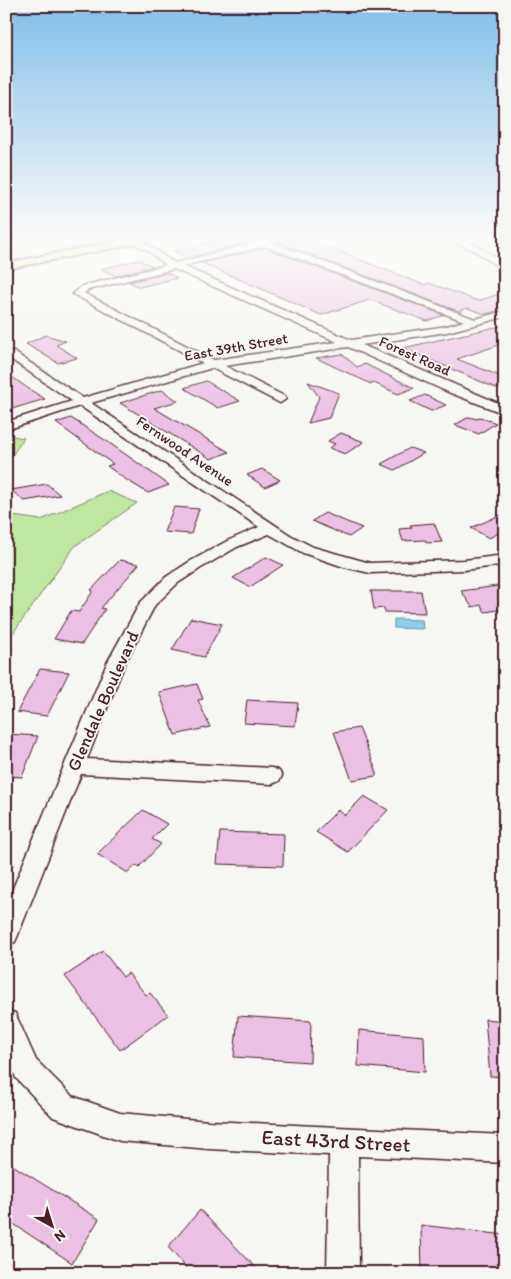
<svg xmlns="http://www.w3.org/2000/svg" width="511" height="1279" viewBox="0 0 511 1279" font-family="Itim,sans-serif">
<rect width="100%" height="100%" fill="#f6f6f2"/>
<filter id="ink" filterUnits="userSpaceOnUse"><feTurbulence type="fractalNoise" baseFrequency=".02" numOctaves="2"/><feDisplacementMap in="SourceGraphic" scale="10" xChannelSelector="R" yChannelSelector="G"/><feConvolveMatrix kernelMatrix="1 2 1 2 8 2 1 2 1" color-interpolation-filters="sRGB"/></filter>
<g filter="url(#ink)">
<g fill="#bfe7a2" stroke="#848366">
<polygon points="6,435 24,438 6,464"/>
<polygon points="108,491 137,503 75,546 6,643 6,515 41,520"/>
</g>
<polygon fill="#8acfec" stroke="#70899f" points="394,619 422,620 423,629 394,628"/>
<g fill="#ecc0e5" stroke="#4a1f2b">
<polygon points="228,238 238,238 250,242 189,258 173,251"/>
<polygon points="294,238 301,238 338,251 424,285 429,283 478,301 505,292 505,309 485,314 467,308 458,311 277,242"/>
<polygon points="265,248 444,315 427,321 370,300 321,315 202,263"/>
<polygon points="138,260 153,266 116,276 101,269"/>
<polygon points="167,273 177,278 140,287 129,282"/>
<polygon points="505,325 505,343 457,359 505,378 505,386 498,389 403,348"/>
<polygon points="46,335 66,341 56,345 77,358 58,363 26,344"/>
<polygon points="342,354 357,367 365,364 414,388 398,394 372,382 371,384 316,358"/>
<polygon points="6,373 29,389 45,399 15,408 6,402"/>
<polygon points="206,381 240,401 218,408 184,388"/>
<polygon points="308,382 339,393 329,418 308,423 319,397"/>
<polygon points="162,390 178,401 154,408 229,452 211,459 120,403"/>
<polygon points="425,395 446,405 431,411 410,401"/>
<polygon points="469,417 477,419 480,417 496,423 479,434 455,425"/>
<polygon points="71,418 108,442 169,485 148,493 125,479 107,466 113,464 56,423"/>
<polygon points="341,433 364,442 345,454 329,448 335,444 328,441"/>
<polygon points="410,448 424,453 395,470 381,464"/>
<polygon points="262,469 280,480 265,487 247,475"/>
<polygon points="47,484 60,495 24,501 11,490"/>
<polygon points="174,507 199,509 191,534 164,532"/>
<polygon points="325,513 362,528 349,537 312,521"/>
<polygon points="505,513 505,530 489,538 471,528"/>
<polygon points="434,523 442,542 427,543 425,540 403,541 399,529 412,528 410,525"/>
<polygon points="266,557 283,565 250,587 233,578"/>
<polygon points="120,560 139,564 101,608 105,609 82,644 54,639 71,611 79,612 93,591 91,590"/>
<polygon points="505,585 505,609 485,612 481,605 472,607 461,591"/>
<polygon points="371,591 421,591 425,613 385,612 384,608 374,609"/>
<polygon points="191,618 222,624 204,657 172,650"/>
<polygon points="40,669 69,672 47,716 17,712"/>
<polygon points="197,684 203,699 198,700 210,727 175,735 159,692"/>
<polygon points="247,700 298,703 295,726 244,723"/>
<polygon points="359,728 376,770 376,776 352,780 334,732"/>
<polygon points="6,734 38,736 22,777 6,776"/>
<polygon points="364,796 388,810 348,852 316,832 338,810 345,815"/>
<polygon points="143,810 167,824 152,839 161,844 139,867 136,865 128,873 97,854"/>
<polygon points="220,832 284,834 283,866 217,864"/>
<polygon points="103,951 123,977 128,973 146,995 150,993 168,1015 120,1050 65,976"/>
<polygon points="238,1016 311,1021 310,1062 234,1057"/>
<polygon points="485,1019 505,1021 505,1077 490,1076"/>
<polygon points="359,1030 424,1036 425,1072 358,1066"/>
<polygon points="6,1161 99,1219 72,1263 6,1219"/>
<polygon points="200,1210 261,1273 191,1273 168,1247"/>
<polygon points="421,1225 505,1235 505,1273 422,1273"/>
</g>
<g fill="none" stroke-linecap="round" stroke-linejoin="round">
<g stroke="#4a1f2b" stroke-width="3">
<g id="minor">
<path d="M121 238C151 238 153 253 176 263L266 240 475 319 505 311V317L447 332 362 345 505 406V414L448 392 348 347 225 366 284 396 286 399 280 403 212 368 91 403 290 535 313 547 370 563 464 560 505 555V565L464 570 370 573 344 567 303 553 269 534 237 547 201 568 178 583 155 605 125 663 87 759 272 768 279 771 282 776 279 781 272 784 81 774 18 935 15 942 6 945V905L107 663 140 603 166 577 189 562 227 541 259 527 80 406 6 430V422L72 401 6 356V352H14L83 398 203 363 73 294 82 286 166 265 147 250ZM265 246 464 321 447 326 351 340 183 266ZM174 269 337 342 214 360 84 293 88 290Z"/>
<path d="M444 238C468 238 486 250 505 264V271L475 251Z"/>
<polygon points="6,1010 15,1013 36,1060 72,1096 120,1113 209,1121 505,1135 505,1163 358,1156 359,1273 327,1273 329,1155 209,1149 120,1141 53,1117 16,1078 6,1054"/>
</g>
</g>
<g stroke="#4a1f2b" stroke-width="4">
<polygon id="major" points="134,238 154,238 149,241 6,269 6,263"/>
</g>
<use href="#minor" fill="#f6f6f2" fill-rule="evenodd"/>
<use href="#major" fill="#fadf96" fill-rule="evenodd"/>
</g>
</g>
<linearGradient id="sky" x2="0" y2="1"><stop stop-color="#82bfea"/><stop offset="0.57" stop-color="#fbfbf9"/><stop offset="1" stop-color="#fbfbf9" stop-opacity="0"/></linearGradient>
<rect width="511" height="417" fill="url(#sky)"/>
<g text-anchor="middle" stroke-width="4" stroke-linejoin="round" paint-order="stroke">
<g font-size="15" fill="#4a1f2b" stroke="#f6f6f2">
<text transform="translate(236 347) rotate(-10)" y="5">East 39th Street</text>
<text transform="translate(415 356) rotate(24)" y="5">Forest Road</text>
<text transform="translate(185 451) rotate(34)" y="5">Fernwood Avenue</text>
</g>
<g font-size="18" fill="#4a1f2b" stroke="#f6f6f2">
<text transform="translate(103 701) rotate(-66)" y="6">Glendale Boulevard</text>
</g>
<g font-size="21" fill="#4a1f2b" stroke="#f6f6f2">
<text transform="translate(336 1141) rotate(3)" y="7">East 43rd Street</text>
</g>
</g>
<rect width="511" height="1279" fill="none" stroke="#f6f6f2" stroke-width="25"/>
<rect x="12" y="12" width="486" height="1254" fill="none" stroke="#4a1f2b" stroke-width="2" filter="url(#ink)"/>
<g transform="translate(52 1226) rotate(141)" stroke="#f6f6f2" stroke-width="4" paint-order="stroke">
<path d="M0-4L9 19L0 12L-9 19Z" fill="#4a1f2b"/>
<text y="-8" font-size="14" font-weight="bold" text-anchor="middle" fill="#4a1f2b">N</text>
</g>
</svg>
